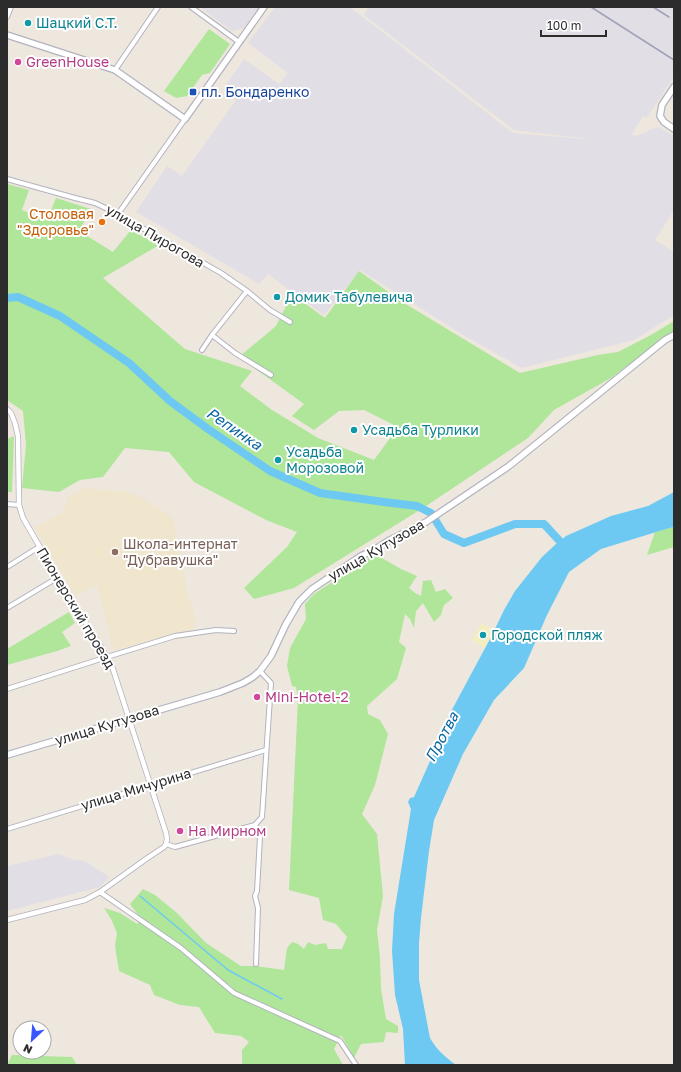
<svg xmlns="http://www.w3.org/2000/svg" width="681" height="1072" viewBox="0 0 681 1072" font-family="'Golos Text',sans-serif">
<rect width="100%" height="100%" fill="#eee7de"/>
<g fill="#e1dee6">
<polygon points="200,7 259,7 244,28 232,31"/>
<polygon points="275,7 350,7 513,133 597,140 514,130 364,15 369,7 674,7 674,76 647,118 643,116 632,134 636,136 658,127 674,136 674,210 655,240 674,252 674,315 634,340 522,368 465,336 360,270 324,315 268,274 259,284 136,212 167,166 182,176 236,100 223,89 244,59 279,84 288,73 248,43"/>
<polygon points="59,854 74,860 85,861 109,877 100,887 7,911 7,866"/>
</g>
<polygon fill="#f0e6cd" points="84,488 125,491 141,497 172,517 174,523 188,594 196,621 193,631 113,650 97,585 75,596 35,527 62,513 66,505 67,497"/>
<g fill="#afe699">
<polygon points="209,29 230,44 210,73 202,75 187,96 176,98 164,91"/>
<polygon points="7,184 29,190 22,210 47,220 56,198 91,209 79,231 113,252 131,230 159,245 103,278 185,349 252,371 240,386 272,410 318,438 374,460 398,427 364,410 339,411 314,430 292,416 304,404 239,357 276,326 292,294 325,318 359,271 404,303 520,373 598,355 618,352 651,335 674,321 674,330 611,378 554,410 528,438 423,508 294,588 254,599 244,588 287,547 297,532 266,520 194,482 169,452 125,448 103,477 80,480 59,492 22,488 26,445 23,411 7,400"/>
<polygon points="14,436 12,492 7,492 7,439"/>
<polygon points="674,527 674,547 647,555 655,532 666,529"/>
<polygon points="375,554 401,569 417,576 409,588 415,593 421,596 423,581 431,580 436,592 445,589 453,598 444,605 441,615 434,622 423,603 416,611 414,628 410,619 405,614 399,642 406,648 397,679 367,706 368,714 380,720 388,734 375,785 362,814 377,834 383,896 377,930 380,958 381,989 386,1019 398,1026 398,1033 386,1032 384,1042 361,1044 354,1058 341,1035 334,1049 343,1065 242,1065 242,1050 249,1042 241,1036 215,1033 199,1007 180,1005 154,995 150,985 119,971 115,946 117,933 111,919 104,908 120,913 137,924 141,919 130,904 143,889 155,895 177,913 206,943 241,966 255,966 284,970 287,948 292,942 298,944 304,949 308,942 315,945 326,943 328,949 342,949 347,937 336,924 323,920 319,898 289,890 298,699 296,687 292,686 287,666 290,648 306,619 305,604 314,594"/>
<polygon points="69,612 75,623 62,632 71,646 57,651 7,665 7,649"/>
<polygon points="12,1055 72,1057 77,1065 7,1065"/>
</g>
<polygon fill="#f3eec0" points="482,623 494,631 485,648 472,640"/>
<path fill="#6ec9f2" d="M674 492V527L666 529 601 549 569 572 547 615 524 668 494 700 463 754 434 820 429 851 421 918 419 943V980L430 1038C437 1050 445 1057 456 1065H405L403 1029 395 995 392 951 394 914 411 809 408 802 410 798 414 797 435 750 447 719 491 637 504 610 515 591 542 557 556 544 566 536 611 516 648 506Z"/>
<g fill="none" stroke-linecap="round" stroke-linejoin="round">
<polyline stroke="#6ec9f2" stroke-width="1.5" points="140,896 228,970 282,999"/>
<polyline stroke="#6ec9f2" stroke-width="8" points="7,298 18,297 60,316 129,363 170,401 208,429 270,471 320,493 384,502 417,506 431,513 444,534 464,543 515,524 544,524 567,549"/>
<g stroke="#b2b3c0" stroke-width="6">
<g id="minor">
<polyline points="191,7 239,42"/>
<polyline points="7,17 11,7"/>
<polyline points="115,70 158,7"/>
<polyline points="7,179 75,198 95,203 118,214 221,273 247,291 270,310 290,322"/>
<polyline points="118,214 185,119"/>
<polyline points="212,335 235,353 271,375"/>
<polyline points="202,350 212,335 247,291"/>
<polyline points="7,504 19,505"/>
<polyline points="7,567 39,547"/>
<polyline points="7,608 57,578"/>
<polyline points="7,689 107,657 175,636 216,630 234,631"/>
<polyline points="255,825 260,837 257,891 255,896 258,908 256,964"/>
<polyline points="7,829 266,750"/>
<polyline points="166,844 175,847 255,825 262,817 271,683 260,671"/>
<polyline points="100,892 181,948 234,993 340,1041 356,1065"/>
</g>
</g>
<g stroke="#b2b3c0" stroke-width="6">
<polyline id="tertiary" points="7,409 11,413 15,423 18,436 19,505 23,518 59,580 111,663 166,833 167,839 166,844 164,847 146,859 100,892 85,900 7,920"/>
</g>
<g stroke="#b2b3c0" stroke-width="8">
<g id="secondary">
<polyline points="7,35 115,70 185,119 264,7"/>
<polyline points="674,87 662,105 660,116 664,122 674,129"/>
<polyline points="7,755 220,692 243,683 253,677 260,671 271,656 286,624 299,602 312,589 361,556 374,550 390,540 426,522 509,466 665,340 674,335"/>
</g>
</g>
<use href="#minor" stroke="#fff" stroke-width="4"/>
<use href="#tertiary" stroke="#fff" stroke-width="4.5"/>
<use href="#secondary" stroke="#fff" stroke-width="5.5"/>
<g stroke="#a0a2b6" stroke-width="1.5">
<polyline points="591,7 674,60"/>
<polyline points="653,7 669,17"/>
</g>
</g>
<g fill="#0f9aa8" stroke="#fff" stroke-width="1.5">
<circle cx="28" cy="23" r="4"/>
<circle cx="277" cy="297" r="4"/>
<circle cx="354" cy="430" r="4"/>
<circle cx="278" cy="460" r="4"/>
<circle cx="483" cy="635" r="4"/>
</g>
<g fill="#d1479c" stroke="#fff" stroke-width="1.5">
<circle cx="18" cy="62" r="4"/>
<circle cx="257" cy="697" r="4"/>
<circle cx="180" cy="831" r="4"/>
</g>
<rect fill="#1a4fb4" stroke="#fff" stroke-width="1.5" x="189" y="88" width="8" height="8" rx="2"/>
<circle fill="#e8710a" stroke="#fff" stroke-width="1.5" cx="102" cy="222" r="4"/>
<circle fill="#8d6e63" stroke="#fff" stroke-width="1.5" cx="115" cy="552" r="4"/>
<g text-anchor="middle" stroke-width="4" stroke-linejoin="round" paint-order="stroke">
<g font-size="14" fill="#0d838f" stroke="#fff" text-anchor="start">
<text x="36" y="28">Шацкий С.Т.</text>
<text x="285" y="302">Домик Табулевича</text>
<text x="362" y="435">Усадьба Турлики</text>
<text x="286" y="457">Усадьба<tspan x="286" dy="16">Морозовой</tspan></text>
<text x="491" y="640">Городской пляж</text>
</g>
<g font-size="14" fill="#b23c85" stroke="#fff" text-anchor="start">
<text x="26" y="67">GreenHouse</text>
<text x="265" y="702">Mini-Hotel-2</text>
<text x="188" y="836">На Мирном</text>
</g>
<g font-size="14" fill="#164399" stroke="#fff" text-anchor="start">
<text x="201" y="97">пл. Бондаренко</text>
</g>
<g font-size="14" fill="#c56008" stroke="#fff" text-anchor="end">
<text x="94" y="219">Столовая<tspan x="94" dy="16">"Здоровье"</tspan></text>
</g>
<g font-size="14" fill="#2c2c2c" stroke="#fff">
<text transform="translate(155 236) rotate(30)" y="5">улица Пирогова</text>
<text transform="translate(376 550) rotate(-30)" y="5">улица Кутузова</text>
<text transform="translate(76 608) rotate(59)" y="5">Пионерский проезд</text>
<text transform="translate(107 725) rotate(-17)" y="5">улица Кутузова</text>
<text transform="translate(136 789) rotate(-17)" y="5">улица Мичурина</text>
</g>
<g font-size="14" fill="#785e54" stroke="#fff" text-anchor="start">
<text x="123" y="549">Школа-интернат<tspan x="123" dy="16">"Дубравушка"</tspan></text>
</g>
<g font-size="15" font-style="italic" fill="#0966a2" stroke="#fff">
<text transform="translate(234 429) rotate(34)" y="5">Репинка</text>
<text transform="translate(442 737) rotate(-62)" y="5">Протва</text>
</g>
</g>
<rect width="681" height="1072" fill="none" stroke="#2c2c2c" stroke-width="16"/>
<g transform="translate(32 1040) rotate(206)"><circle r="19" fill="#ffffff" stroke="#ababab"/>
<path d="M0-3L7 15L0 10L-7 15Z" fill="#3955ff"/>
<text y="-6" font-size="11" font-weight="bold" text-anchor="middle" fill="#2c2c2c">N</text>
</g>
<path d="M541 30v6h65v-6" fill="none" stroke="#2c2c2c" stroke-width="2"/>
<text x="547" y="30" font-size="12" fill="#2c2c2c" stroke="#ffffff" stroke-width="3" paint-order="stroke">100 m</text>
</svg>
